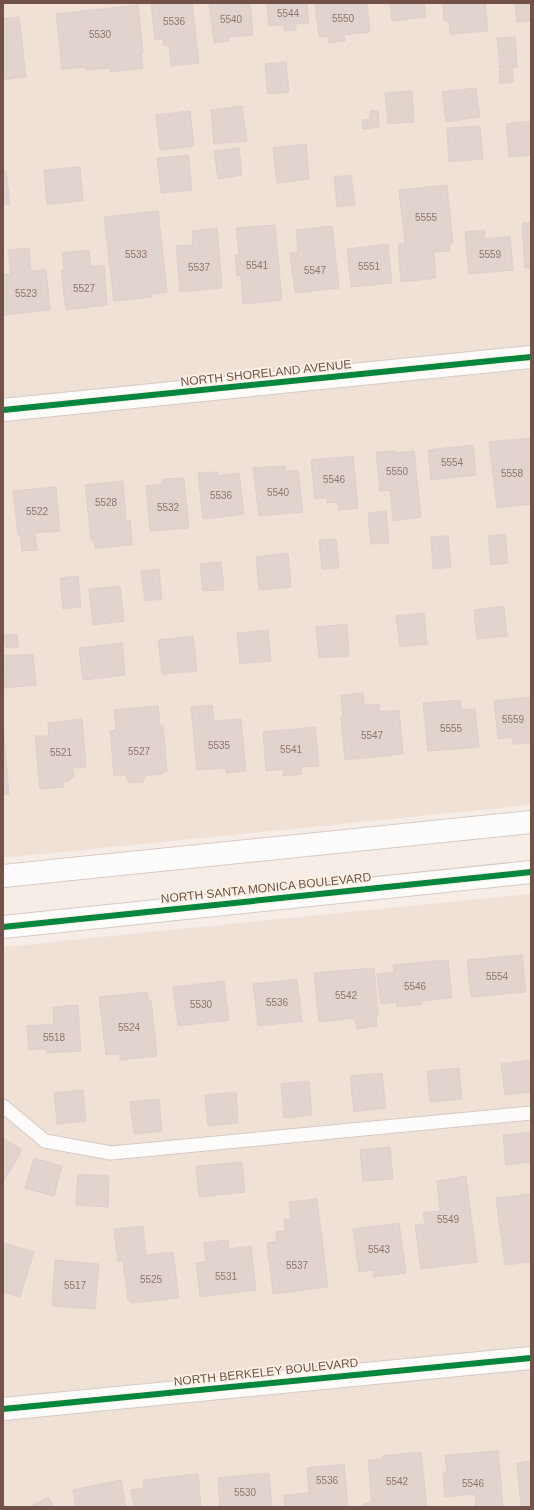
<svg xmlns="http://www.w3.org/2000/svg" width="534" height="1510" viewBox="0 0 534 1510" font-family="Helvetica,sans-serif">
<rect width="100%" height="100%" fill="#f5ede6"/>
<g fill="#f0e1d6">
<polygon points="3,3 531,3 531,805 3,858"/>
<polygon points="531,894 531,1507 3,1507 3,947"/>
</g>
<g fill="#e1d4ce" stroke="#ddcfc9">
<polygon points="163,3 192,3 199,63 171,66 169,46 164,46 163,39 155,40 151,4"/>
<polygon points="209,3 250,3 253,35 229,37 229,41 214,43"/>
<polygon points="267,3 307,3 309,23 296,24 296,30 284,31 284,25 269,26"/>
<polygon points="315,3 367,3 370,32 344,35 345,41 329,43 328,36 319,37"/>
<polygon points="390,3 424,3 426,17 392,21"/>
<polygon points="443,3 485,3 488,31 450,34 449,21 444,21"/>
<polygon points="515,3 531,3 531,21 517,22"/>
<polygon points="138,5 143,53 141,53 143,68 110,72 110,68 86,70 86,67 62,69 56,14"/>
<polygon points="19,17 26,77 3,80 3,19"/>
<polygon points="515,37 517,67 500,69 497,38"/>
<polygon points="286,62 289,92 268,94 265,64"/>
<polygon points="512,69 514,82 500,84 499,71"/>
<polygon points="476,88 480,117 446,122 442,92"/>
<polygon points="412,91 414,122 388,124 385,93"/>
<polygon points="242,106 247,141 214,144 211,110"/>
<polygon points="378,110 379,127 363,129 362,120 370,119 370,111"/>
<polygon points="190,111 194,146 160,150 156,115"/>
<polygon points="531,121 531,155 509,157 506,124"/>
<polygon points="480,126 483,159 449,162 447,128"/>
<polygon points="306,144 309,179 277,183 273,148"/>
<polygon points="239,148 242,175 218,179 214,151"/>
<polygon points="188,155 192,190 161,193 157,158"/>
<polygon points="80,167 83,201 47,204 44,170"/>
<polygon points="6,171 10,204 3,205 3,172"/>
<polygon points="351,175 355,205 337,207 334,177"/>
<polygon points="447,185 453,244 449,244 450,251 434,252 436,278 401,282 398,244 405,244 399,190"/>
<polygon points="158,211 167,292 151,294 152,297 114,301 104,217"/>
<polygon points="522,223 531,223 531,268 525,268"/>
<polygon points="275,225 282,300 243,304 241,275 237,276 235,255 239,255 236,228"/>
<polygon points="332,226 339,288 295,293 290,253 298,252 296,230"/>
<polygon points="217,228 222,288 180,292 176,246 193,245 192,231"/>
<polygon points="484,230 485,239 510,236 513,270 469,274 465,232"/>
<polygon points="388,244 392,283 351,287 347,249"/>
<polygon points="29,248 31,271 46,270 50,310 3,315 3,275 11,274 8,250"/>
<polygon points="89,250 91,267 104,265 107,305 66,310 61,270 64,270 62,253"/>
<polygon points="531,438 531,504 497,508 489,442"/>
<polygon points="473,445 476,475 431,480 428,450"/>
<polygon points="395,451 395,453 414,451 421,517 393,521 390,490 380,491 376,452"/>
<polygon points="353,456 358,508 339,510 338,502 327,503 327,498 315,499 311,460"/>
<polygon points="285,466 285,471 298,470 303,512 259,516 253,468"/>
<polygon points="217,472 217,476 239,473 244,514 203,519 198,473"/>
<polygon points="184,478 189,528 150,531 146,486 163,484 163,479"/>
<polygon points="123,481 126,521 130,520 132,545 95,548 94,540 91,540 85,485"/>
<polygon points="56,487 60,531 35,533 37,550 22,551 20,535 18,535 13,491"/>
<polygon points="386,511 389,543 371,544 368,513"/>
<polygon points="505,534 508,563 491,565 488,536"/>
<polygon points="448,536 451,567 433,569 431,537"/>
<polygon points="336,539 339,568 322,569 319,540"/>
<polygon points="288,553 291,587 259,590 256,557"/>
<polygon points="221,562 224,590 203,591 200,564"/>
<polygon points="159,569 162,599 145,601 141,571"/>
<polygon points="78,576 81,607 63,609 60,578"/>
<polygon points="120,586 124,621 93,625 89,589"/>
<polygon points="504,606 507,636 477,639 474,610"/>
<polygon points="424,613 427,644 400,647 396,616"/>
<polygon points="347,624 349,656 319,658 316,627"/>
<polygon points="268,630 271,661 240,664 237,633"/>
<polygon points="17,634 18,647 6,648 4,635"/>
<polygon points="193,636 197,671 162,674 158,640"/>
<polygon points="122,643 125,675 83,680 79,648"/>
<polygon points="33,654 36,685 5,688 3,656"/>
<polygon points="363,693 364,705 379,704 380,712 399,710 403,754 345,760 341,717 343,716 341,695"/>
<polygon points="531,697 531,743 513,744 513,737 498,739 494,701"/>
<polygon points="460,700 461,710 475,709 479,747 428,751 423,703"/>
<polygon points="212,705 214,721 241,719 246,771 227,773 226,768 197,770 191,707"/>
<polygon points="158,706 160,726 163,725 167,771 162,772 162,774 145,776 143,782 129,783 125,775 114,776 110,731 116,730 114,710"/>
<polygon points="82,719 86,767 70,768 73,770 74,776 69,781 63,782 64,787 40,789 35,736 49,736 48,723"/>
<polygon points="3,724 9,794 3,795"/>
<polygon points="315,727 319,766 301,767 302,774 283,776 283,769 266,771 263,732"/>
<polygon points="522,955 526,992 471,997 467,960"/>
<polygon points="448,960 452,998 421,1001 422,1004 397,1007 397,1002 381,1004 377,974 394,972 393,965"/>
<polygon points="374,968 378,1016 376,1017 377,1026 357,1029 355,1018 319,1022 314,973"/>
<polygon points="297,979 302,1021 258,1026 253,984"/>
<polygon points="224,981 229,1020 178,1026 173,987"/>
<polygon points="147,992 148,1000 151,1000 157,1056 120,1060 120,1054 106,1055 99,997"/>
<polygon points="78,1005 81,1051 46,1053 46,1049 29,1050 27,1026 54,1024 53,1007"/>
<polygon points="531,1060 531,1092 505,1095 501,1064"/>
<polygon points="459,1068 462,1099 430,1102 427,1071"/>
<polygon points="382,1073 386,1108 354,1112 350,1076"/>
<polygon points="309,1081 312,1115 284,1118 281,1084"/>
<polygon points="83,1090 86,1121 57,1124 54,1093"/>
<polygon points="236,1092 238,1123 208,1126 205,1095"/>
<polygon points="159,1099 162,1131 134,1134 130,1102"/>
<polygon points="531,1132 531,1162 506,1165 503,1135"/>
<polygon points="3,1138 22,1150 3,1182"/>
<polygon points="390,1147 393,1179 363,1181 360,1150"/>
<polygon points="34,1158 62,1166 54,1196 25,1188"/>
<polygon points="242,1162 245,1192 199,1197 196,1166"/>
<polygon points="78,1174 109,1176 108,1207 76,1205"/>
<polygon points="466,1176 477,1262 421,1269 415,1225 425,1224 423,1213 440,1211 437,1181"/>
<polygon points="531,1194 531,1262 505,1265 496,1198"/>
<polygon points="317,1199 328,1287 273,1294 267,1243 277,1241 276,1232 285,1231 284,1220 291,1219 289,1202"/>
<polygon points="399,1223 406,1273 374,1277 373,1270 359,1272 353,1229"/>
<polygon points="143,1226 146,1255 173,1252 179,1298 130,1303 130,1300 128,1300 123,1261 118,1261 114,1229"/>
<polygon points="228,1240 229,1249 251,1246 256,1290 200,1297 196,1263 206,1261 204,1243"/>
<polygon points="3,1243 34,1252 20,1297 3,1292"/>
<polygon points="55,1260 99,1264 95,1309 52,1306"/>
<polygon points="498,1451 503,1507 476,1507 475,1494 445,1497 443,1473 447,1473 445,1455"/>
<polygon points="421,1452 427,1507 363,1507 363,1504 372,1502 368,1460 382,1459 382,1456"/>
<polygon points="531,1461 531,1507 521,1507 517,1463"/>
<polygon points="344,1464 348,1507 285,1507 284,1495 309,1493 307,1468"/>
<polygon points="269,1473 272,1507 220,1507 218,1478"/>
<polygon points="198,1474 201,1507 134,1507 131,1490 144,1488 143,1480"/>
<polygon points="121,1480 126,1507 76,1507 73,1490"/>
<polygon points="48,1497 54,1507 30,1507"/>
</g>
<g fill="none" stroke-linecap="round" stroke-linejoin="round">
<g stroke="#d6cac4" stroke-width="15">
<polyline id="service" points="3,1106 45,1141 111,1153 531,1113"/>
</g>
<g stroke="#d6cac4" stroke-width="24">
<g id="minor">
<polyline points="3,410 531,357"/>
<polyline points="3,1409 531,1358"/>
</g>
</g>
<g stroke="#d6cac4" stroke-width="24">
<g id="tertiary">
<polyline points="3,876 531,822"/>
<polyline points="3,927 531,872"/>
</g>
</g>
<use href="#service" stroke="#fefcfb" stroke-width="13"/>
<use href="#minor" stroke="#fefcfb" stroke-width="22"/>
<use href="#tertiary" stroke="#fefcfb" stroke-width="22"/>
<g stroke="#fff1e5" stroke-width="8">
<g id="cycleway">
<polyline points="3,410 531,357"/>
<polyline points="3,927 531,872"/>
<polyline points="3,1409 531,1358"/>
</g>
</g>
<use href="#cycleway" stroke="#00873e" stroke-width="6"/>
</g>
<g text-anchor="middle" stroke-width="3.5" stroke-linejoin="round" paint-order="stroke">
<g font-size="10" fill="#8f746c">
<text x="288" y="17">5544</text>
<text x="343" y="22">5550</text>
<text x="231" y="23">5540</text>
<text x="174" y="25">5536</text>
<text x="100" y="38">5530</text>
<text x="426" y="221">5555</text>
<text x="136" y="258">5533</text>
<text x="490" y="258">5559</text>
<text x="257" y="269">5541</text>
<text x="369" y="270">5551</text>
<text x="199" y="271">5537</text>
<text x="315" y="274">5547</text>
<text x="84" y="292">5527</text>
<text x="26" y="297">5523</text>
<text x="452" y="466">5554</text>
<text x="397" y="475">5550</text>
<text x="512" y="477">5558</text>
<text x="334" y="483">5546</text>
<text x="278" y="496">5540</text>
<text x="221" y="499">5536</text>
<text x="106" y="506">5528</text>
<text x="168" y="511">5532</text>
<text x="37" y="515">5522</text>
<text x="513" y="723">5559</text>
<text x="451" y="732">5555</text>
<text x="372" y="739">5547</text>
<text x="219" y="749">5535</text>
<text x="291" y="753">5541</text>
<text x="139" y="755">5527</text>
<text x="61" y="756">5521</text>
<text x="497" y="980">5554</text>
<text x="415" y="990">5546</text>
<text x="346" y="999">5542</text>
<text x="277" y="1006">5536</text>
<text x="201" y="1008">5530</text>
<text x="129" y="1031">5524</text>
<text x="54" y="1041">5518</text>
<text x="448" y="1223">5549</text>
<text x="379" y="1253">5543</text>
<text x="297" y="1269">5537</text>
<text x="226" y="1280">5531</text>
<text x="151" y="1283">5525</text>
<text x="75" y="1289">5517</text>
<text x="327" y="1484">5536</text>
<text x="397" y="1485">5542</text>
<text x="473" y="1487">5546</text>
<text x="245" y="1496">5530</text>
</g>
<g font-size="12" fill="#715148" stroke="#fff1e5">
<text transform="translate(266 373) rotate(-6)" y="4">NORTH SHORELAND AVENUE</text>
<text transform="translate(266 888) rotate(-6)" y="4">NORTH SANTA MONICA BOULEVARD</text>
<text transform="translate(266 1372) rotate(-6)" y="4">NORTH BERKELEY BOULEVARD</text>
</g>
</g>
<rect width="534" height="1510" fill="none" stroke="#715148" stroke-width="8"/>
</svg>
